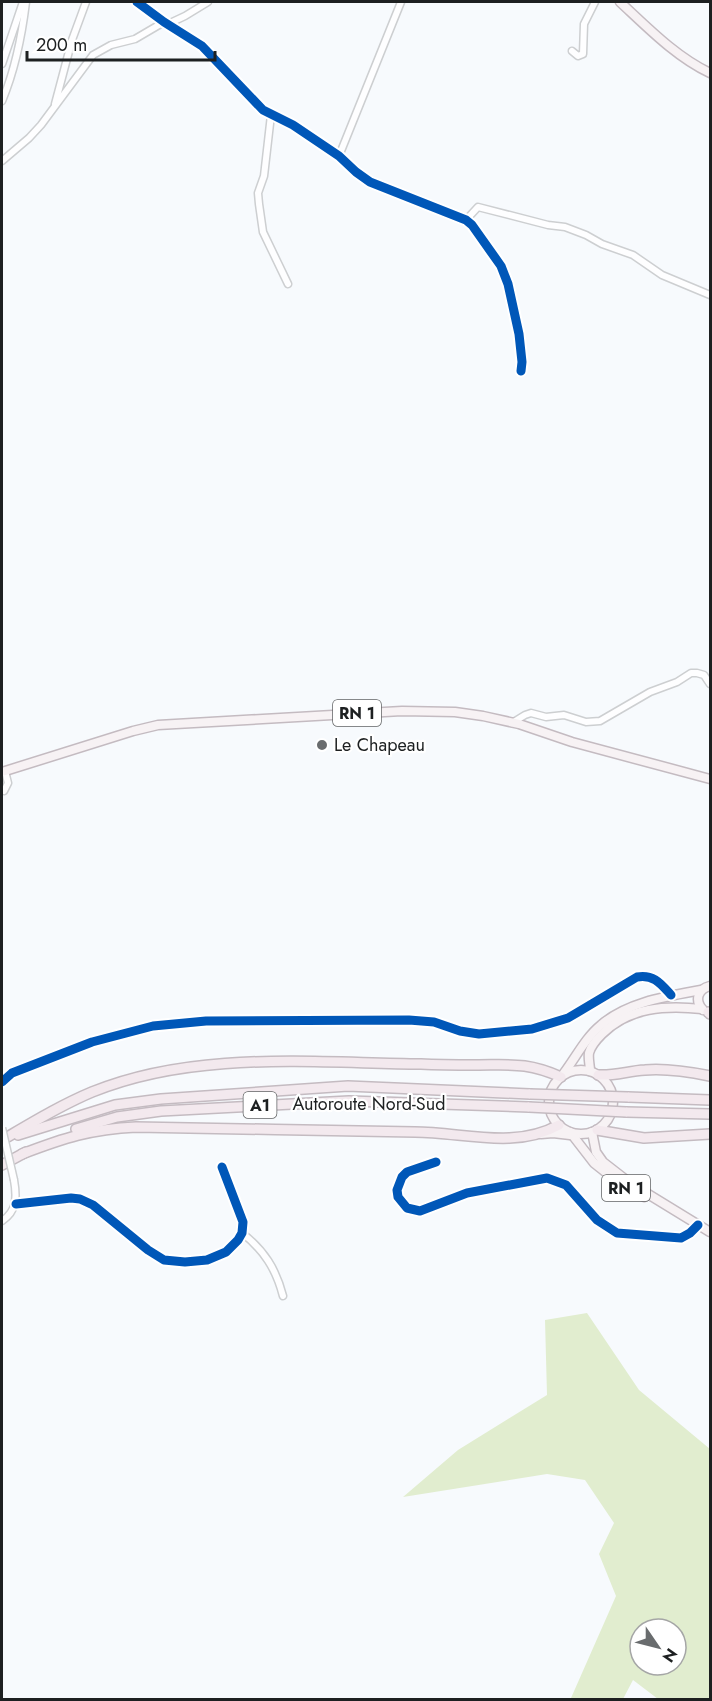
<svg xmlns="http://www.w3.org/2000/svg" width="712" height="1701" viewBox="0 0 712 1701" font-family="Jost,sans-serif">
<rect width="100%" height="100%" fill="#f7fafd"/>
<path fill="#e1edcf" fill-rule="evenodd" d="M587 1313 639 1390 710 1449V1699H658L633 1680 623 1699 571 1698 616 1596 599 1554 614 1523 585 1480 547 1474 403 1497 458 1450 547 1395 545 1320ZM640 1629H676V1665H640Z"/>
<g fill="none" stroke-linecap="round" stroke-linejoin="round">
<g stroke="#cdcfd1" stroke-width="9">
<g id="minor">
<polyline points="137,2 164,22 202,46 263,110 293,125 339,156 356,172 370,182 466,220 472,225 501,266 508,284 519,334 522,362 521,371"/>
<polyline points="168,24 185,16 208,2"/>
<polyline points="572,51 578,56 583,54 584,24 595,2"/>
<polyline points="2,64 23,2"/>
<path d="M2 101C15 70 22 35 26 2"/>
<polyline points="55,104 72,40 86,2"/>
<polyline points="271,115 264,176 258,193 259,204 263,232 288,284"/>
<polyline points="339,156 401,2"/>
<polyline points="2,161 29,138 41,125 93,55 111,45 135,39 164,22"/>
<polyline points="466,220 478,207 548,225 565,227 586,235 602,244 633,255 662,275 710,295"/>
<polyline points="512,723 525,715 531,713 546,717 564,715 586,722 600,721 650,692 677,682 691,673 697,673 704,675 710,684"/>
<polyline points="4,791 8,783 5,771"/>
<path d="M2 1082 12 1073 92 1042 153 1026 206 1021 409 1020 434 1022 460 1031 479 1034 532 1029 568 1018 637 977C654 974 661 984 671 995"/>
<polyline points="436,1162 407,1172 402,1177 397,1190 398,1197 407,1208 420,1211 467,1193 547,1178 566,1185 597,1220 617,1233 681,1238 690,1233 698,1225"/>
<polyline points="16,1204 71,1198 80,1199 93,1205 148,1250 164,1260 185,1262 207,1260 226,1252 238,1240 242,1233 243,1222 222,1167"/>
<path d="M2 1221C17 1211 17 1197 14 1180"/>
<path d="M242 1233C264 1250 276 1269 283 1296"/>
</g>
</g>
<g stroke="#c4bbc1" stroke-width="11">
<g id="major">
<path d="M620 2C647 27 676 57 710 73"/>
<polyline points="2,772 133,731 158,725 402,711 455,712 483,716 519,724 572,742 710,779"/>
<path d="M703 1010C694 1000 698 989 710 986"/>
<circle cx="581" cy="1102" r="32"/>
<path d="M590 1071C590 1065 588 1059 589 1053 591 1045 597 1039 602 1034 629 1007 666 1005 702 1009"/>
<path d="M564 1073C576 1057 586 1037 601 1025 627 1002 668 996 701 990"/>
<polyline points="570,1132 594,1163 623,1186 644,1197"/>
<polyline points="592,1132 596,1152 603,1162 630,1183 710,1232"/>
<polyline points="541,1134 553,1133 570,1135"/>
</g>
</g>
<g stroke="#c4bbc1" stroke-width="12">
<g id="highway">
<polyline points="708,1012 710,1014"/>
<path d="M598 1075C615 1076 628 1071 645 1070 666 1068 690 1072 710 1076"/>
<polyline points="628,1097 710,1100"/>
<polyline points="626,1112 710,1114"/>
<polyline points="76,1129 117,1117 161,1111 349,1101 529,1107"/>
<polyline points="597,1130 644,1138 710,1134"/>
<polyline points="18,1135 115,1105 161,1099 348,1086 530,1094"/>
<path d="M4 1139C33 1122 61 1105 92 1092 195 1050 313 1063 421 1064 440 1065 458 1065 476 1065 511 1065 527 1062 561 1077"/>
<path d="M22 1154C64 1138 91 1129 136 1127 229 1129 322 1130 415 1132 463 1132 514 1150 559 1125"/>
<polyline points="2,1165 26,1152"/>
</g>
</g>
<use href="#minor" stroke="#fefeff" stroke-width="6"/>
<use href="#major" stroke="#f7f2f4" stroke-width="8"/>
<use href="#highway" stroke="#f3e9ee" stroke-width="9"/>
<g stroke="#cdcfd1" stroke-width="9" stroke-linecap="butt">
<polyline id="minor-bridge" points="2,1128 14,1180"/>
</g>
<g stroke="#c4bbc1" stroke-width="12" stroke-linecap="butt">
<g id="highway-bridge">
<polyline points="530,1094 628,1097"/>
<polyline points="529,1107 626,1112"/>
</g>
</g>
<use href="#minor-bridge" stroke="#fefeff" stroke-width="6"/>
<use href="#highway-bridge" stroke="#f3e9ee" stroke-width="9"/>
<g stroke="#fff" stroke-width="13">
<g id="cycleway">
<polyline points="137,2 164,22 202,46 263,110 293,125 339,156 356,172 370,182 466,220 472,225 501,266 508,284 519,334 522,362 521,371"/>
<path d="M2 1082 12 1073 92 1042 153 1026 206 1021 409 1020 434 1022 460 1031 479 1034 532 1029 568 1018 637 977C654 974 661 984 671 995"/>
<polyline points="436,1162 407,1172 402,1177 397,1190 398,1197 407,1208 420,1211 467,1193 547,1178 566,1185 597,1220 617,1233 681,1238 690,1233 698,1225"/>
<polyline points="16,1204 71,1198 80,1199 93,1205 148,1250 164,1260 185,1262 207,1260 226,1252 238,1240 242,1233 243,1222 222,1167"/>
</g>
</g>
<use href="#cycleway" stroke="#0057b8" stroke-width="9"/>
</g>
<circle fill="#696c6e" stroke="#fff" stroke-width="2" cx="322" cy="745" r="6"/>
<g text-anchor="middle" stroke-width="4.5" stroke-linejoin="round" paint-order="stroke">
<g fill="#fff" stroke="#616364" stroke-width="1.5">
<rect x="333" y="700" width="48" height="26" rx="4.5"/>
<rect x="243.5" y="1092" width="33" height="26" rx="4.5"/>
<rect x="602" y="1175" width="48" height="26" rx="4.5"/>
</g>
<g font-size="16" font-weight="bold" fill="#1d2021">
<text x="357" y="719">RN 1</text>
<text x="260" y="1111">A1</text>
<text x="626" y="1194">RN 1</text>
</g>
<g font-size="18" fill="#1d2021" stroke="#fff" text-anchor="start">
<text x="334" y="751">Le Chapeau</text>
</g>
<g font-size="18" fill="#1d2021" stroke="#fff">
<text x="369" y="1110">Autoroute Nord-Sud</text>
</g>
</g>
<rect width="712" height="1701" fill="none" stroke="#1d2021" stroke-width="6"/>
<g transform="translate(658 1647) rotate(125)"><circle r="28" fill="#ffffff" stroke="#a5a6a6" stroke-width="1.5"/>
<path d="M0-4.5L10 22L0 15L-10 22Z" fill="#696c6e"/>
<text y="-9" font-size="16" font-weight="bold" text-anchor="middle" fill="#1d2021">N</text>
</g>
<path d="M27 51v9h188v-9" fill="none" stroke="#1d2021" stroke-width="3"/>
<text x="36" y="51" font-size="18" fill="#1d2021" stroke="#ffffff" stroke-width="4.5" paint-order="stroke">200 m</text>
</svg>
